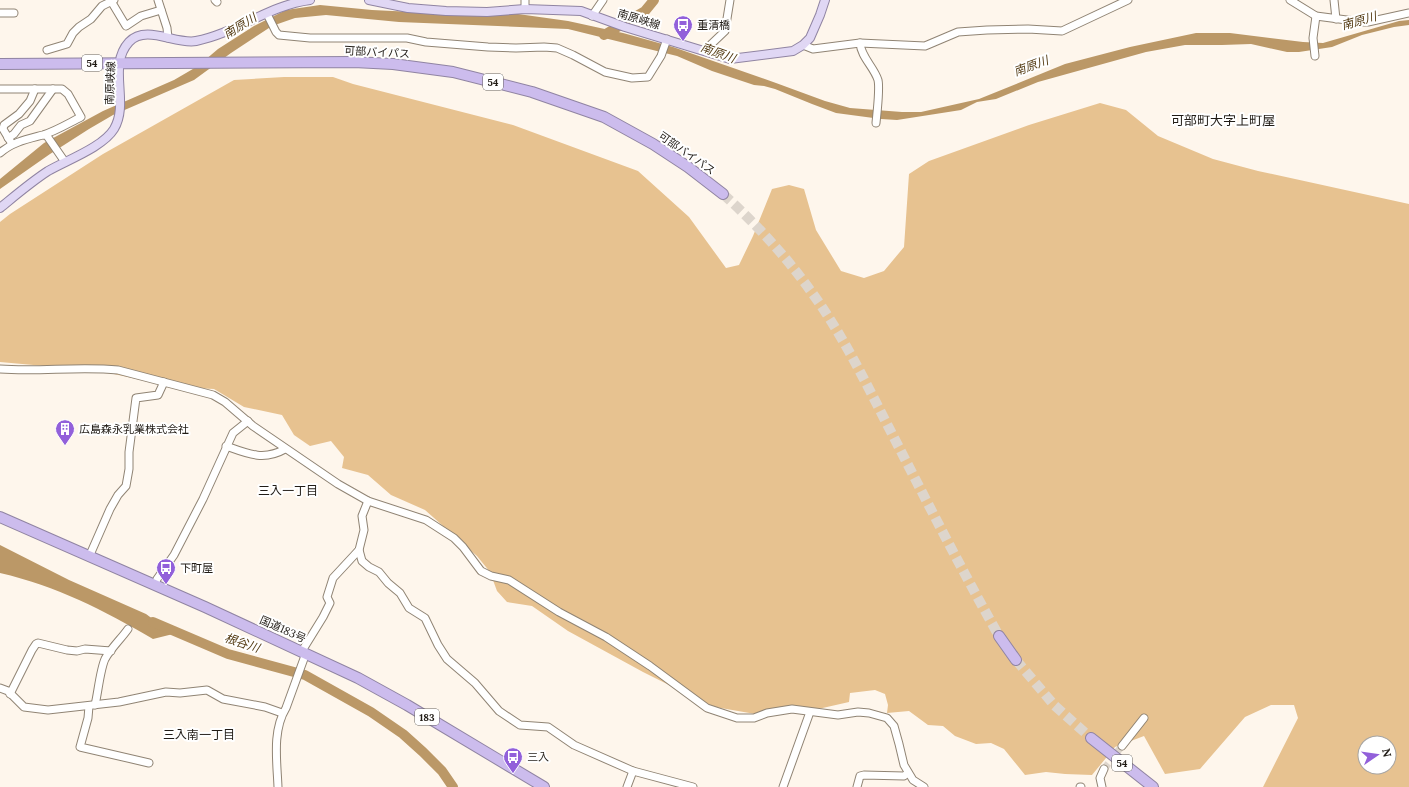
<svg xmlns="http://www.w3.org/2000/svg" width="1409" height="787" viewBox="0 0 1409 787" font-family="Lora,'Noto Sans JP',serif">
<rect width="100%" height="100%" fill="#fef6ec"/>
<path fill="#e7c290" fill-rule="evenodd" d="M284 77H333L353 84 513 125 638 171 689 217 726 268 739 265 753 236 772 189 789 185 804 189 816 230 841 271 864 278 884 271 904 247 909 174 929 161 1029 125 1100 103 1126 110 1158 136 1213 159 1258 171 1409 204V787H1263L1298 718 1294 705H1271L1245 717 1200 769 1165 774 1144 736 1115 747 1092 775 1065 774 1046 772 1025 775 1004 749 991 743 976 744 955 736 943 726 928 725 909 711 887 713 888 705 885 694 875 690 850 693 849 702 805 712 761 715 715 707 699 700 643 672 568 631 532 606 507 602 497 591 490 572 477 556 425 510 391 495 368 475 342 468 344 457 331 441 310 446 294 435 282 415 244 407 214 389 173 387 100 371 0 362V222L10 214 103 154 234 80ZM1365 743H1389V767H1365Z"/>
<g fill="#bb9867">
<polygon points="320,5 372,10 455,14 518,14 568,21 623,33 673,47 776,83 825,101 850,108 902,112 921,112 979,99 1065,64 1130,47 1196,33 1230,33 1303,42 1323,43 1399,21 1409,20 1409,25 1394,27 1362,35 1332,47 1299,52 1287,52 1251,44 1222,45 1185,45 1146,52 1038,82 996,99 977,102 961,110 897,120 881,119 836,113 812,104 775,89 764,86 754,85 712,71 677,56 568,29 399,22 326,15 295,18 272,26 231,53 194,80 113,115 89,129 50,154 0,189 0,179 44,143 103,111 174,80 198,66 218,49 254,26 286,10"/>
<path d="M0 545 69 580 146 614 173 634 153 639C103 610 57 586 0 573Z"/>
</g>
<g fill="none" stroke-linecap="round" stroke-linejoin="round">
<g stroke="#bb9867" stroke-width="10">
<polyline points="604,35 645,11 654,0"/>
<polyline points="153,622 228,654 305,675 371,712 403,734 423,752 442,771 453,787"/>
</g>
<polyline stroke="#ddd5cc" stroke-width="7" stroke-dasharray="7 3.5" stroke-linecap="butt" points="1104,769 1122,746"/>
<g stroke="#ddd5cc" stroke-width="10" stroke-dasharray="10 5" stroke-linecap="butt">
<path d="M723 194C755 223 784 254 810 290 841 332 864 379 888 426 924 496 960 567 999 636"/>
<polyline points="1016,660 1054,705 1091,738"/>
</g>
<g stroke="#908474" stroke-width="9">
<g id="minor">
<polyline points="158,0 167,28 168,38"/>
<polyline points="215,0 217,2"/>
<polyline points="1290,0 1316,16 1362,22 1368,22 1409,13"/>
<polyline points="1334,0 1336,19"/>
<polyline points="111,1 126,26 141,16 161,10"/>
<polyline points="525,9 525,0"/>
<polyline points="0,13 14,13"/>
<polyline points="267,14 276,32 279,35 310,38 407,38 426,42 488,47 516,48 544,47 557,48 573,55 605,72 632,78 648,77 661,56 667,39"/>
<polyline points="592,16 603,0"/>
<path d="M860 43C861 57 874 67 878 80 880 89 877 112 876 123"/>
<polyline points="803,45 813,49 860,43 925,46 958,32 987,30 1028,29 1062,31 1128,0"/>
<polyline points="47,50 67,44 73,33 79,27 91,19 102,6 114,0"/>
<polyline points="704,51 725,31 730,0"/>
<polyline points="1315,56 1313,38 1316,16"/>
<path d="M0 89H62L68 94 81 117C69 123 56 131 43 135 28 139 12 142 0 153"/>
<polyline points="44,135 47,136 65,162"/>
<polyline points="8,138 14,134 21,125 30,121 53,89"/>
<polyline points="12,144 3,129 4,125 19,114 30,101 35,89"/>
<path d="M0 369C39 372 79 366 118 370L213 395 225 402 253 426 338 484 368 501 426 520 454 538 463 547 481 571 491 576 509 580 559 612 606 637 650 666 707 708 737 718H754L767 713 792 709 838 715 858 712 869 713 887 718 894 726 899 744 904 765 913 780 924 787"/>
<path d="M226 446C248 454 264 461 285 449"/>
<polyline points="359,550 362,561 369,567 379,572 388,583 400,593 409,608 425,618 438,645 447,659 475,683 499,711 520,725 548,727 574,745 633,771 693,787"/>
<polyline points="89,557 110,509 118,495 126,486 129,469 129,452 136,398 158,395 164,382"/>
<polyline points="155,585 157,579 174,555 203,499 233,433 248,421"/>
<polyline points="302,651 323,617 330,603 327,597 333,578 359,550 364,530 362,516 368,501"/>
<polyline points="0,688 8,691 24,707 48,710 119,702 166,692 180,693 207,690 223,699 265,707 282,713"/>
<polyline points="10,694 32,650 36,644 38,643 67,650 77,651 85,649 111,651"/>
<path d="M95 705C98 693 100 670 105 659 111 648 121 639 128 629"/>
<polyline points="89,706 88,718 80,747 149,763"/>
<polyline points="1122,746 1144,718"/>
<path d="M278 787C277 761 272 731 286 708L306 653"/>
<polyline points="627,787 633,771"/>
<polyline points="783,787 810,712"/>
<polyline points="857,787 860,776 864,775 904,776 908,773"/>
<polyline points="1080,787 1081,787"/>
<polyline points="1102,787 1100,778 1104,769"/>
</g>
</g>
<g stroke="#9084a2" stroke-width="10">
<g id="major">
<polyline points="369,0 408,8 446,11 487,12 525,9 581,11 625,27 730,59 793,51 803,45 810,38 820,15 825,0"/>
<path d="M0 208C16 195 31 182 48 171 67 160 103 147 114 129 130 102 107 66 129 42 146 24 176 45 196 41 236 33 270 5 310 0"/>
</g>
</g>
<g stroke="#9084a2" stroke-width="12">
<g id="highway">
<polyline points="0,64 354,62 393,64 453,72 532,92 604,117 653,144 688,167 723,194"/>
<polyline points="0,517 205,607 358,678 407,705 544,787"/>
<polyline points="999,636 1016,660"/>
<polyline points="1091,738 1153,787"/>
</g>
</g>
<use href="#minor" stroke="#fff" stroke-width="7"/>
<use href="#major" stroke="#e0d7f4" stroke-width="8"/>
<use href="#highway" stroke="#ccbced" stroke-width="10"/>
</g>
<defs>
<g id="bus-pin" transform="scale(1)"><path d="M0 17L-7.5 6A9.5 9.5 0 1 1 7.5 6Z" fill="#9260da" stroke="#fff"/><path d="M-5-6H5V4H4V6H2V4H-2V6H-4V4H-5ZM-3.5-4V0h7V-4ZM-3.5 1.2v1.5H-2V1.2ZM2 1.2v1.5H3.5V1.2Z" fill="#fff"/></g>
<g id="building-pin" transform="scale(1)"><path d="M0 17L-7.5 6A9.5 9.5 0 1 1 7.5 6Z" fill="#9260da" stroke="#fff"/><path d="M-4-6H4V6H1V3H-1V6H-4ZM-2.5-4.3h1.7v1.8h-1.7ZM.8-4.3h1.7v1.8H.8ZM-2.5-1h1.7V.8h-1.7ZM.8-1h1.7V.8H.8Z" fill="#fff"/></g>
</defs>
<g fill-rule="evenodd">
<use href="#bus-pin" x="683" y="25"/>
<use href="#building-pin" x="65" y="429"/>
<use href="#bus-pin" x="166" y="568"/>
<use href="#bus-pin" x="513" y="757"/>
</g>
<g text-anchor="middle" stroke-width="4" stroke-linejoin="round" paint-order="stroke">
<g fill="#fff" stroke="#64605c" stroke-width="1">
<rect x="82" y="55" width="20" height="16" rx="3"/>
<rect x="483" y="74" width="20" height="16" rx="3"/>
<rect x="415" y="709" width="24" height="16" rx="3"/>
<rect x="1112" y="755" width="20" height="16" rx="3"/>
</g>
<g font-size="10" font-weight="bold" fill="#211c16">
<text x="92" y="67">54</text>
<text x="493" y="86">54</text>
<text x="427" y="721">183</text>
<text x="1122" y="767">54</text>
</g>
<g font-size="11" fill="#211c16" stroke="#fff">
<text transform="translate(639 19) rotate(17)" y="4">南原峡線</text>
<text transform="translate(377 52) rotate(3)" y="4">可部バイパス</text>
<text transform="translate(110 83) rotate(-88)" y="4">南原峡線</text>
<text transform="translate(687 153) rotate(35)" y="4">可部バイパス</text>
<text transform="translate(283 629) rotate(24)" y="4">国道183号</text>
</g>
<g font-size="11" fill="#211c16" stroke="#fff" text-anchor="start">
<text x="697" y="29">重清橋</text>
<text x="79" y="433">広島森永乳業株式会社</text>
<text x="180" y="572">下町屋</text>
<text x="527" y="761">三入</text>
</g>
<g font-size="12" font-style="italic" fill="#533a12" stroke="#fff">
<text transform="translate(1359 21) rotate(-16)" y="4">南原川</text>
<text transform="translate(240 26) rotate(-32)" y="4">南原川</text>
<text transform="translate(718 53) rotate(20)" y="4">南原川</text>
<text transform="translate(1031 66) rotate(-20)" y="4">南原川</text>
<text transform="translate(242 643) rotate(18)" y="4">根谷川</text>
</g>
<g font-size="12" fill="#211c16" stroke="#fff">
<text x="288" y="495">三入一丁目</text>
<text x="199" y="739">三入南一丁目</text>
</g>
<g font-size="13" fill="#211c16" stroke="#fff">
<text x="1223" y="125">可部町大字上町屋</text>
</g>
</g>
<g transform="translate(1377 755) rotate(77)"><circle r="19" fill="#ffffff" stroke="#a6a4a2"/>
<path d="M0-3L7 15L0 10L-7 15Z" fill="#9260da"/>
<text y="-6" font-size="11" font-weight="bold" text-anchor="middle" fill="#211c16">N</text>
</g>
</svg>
